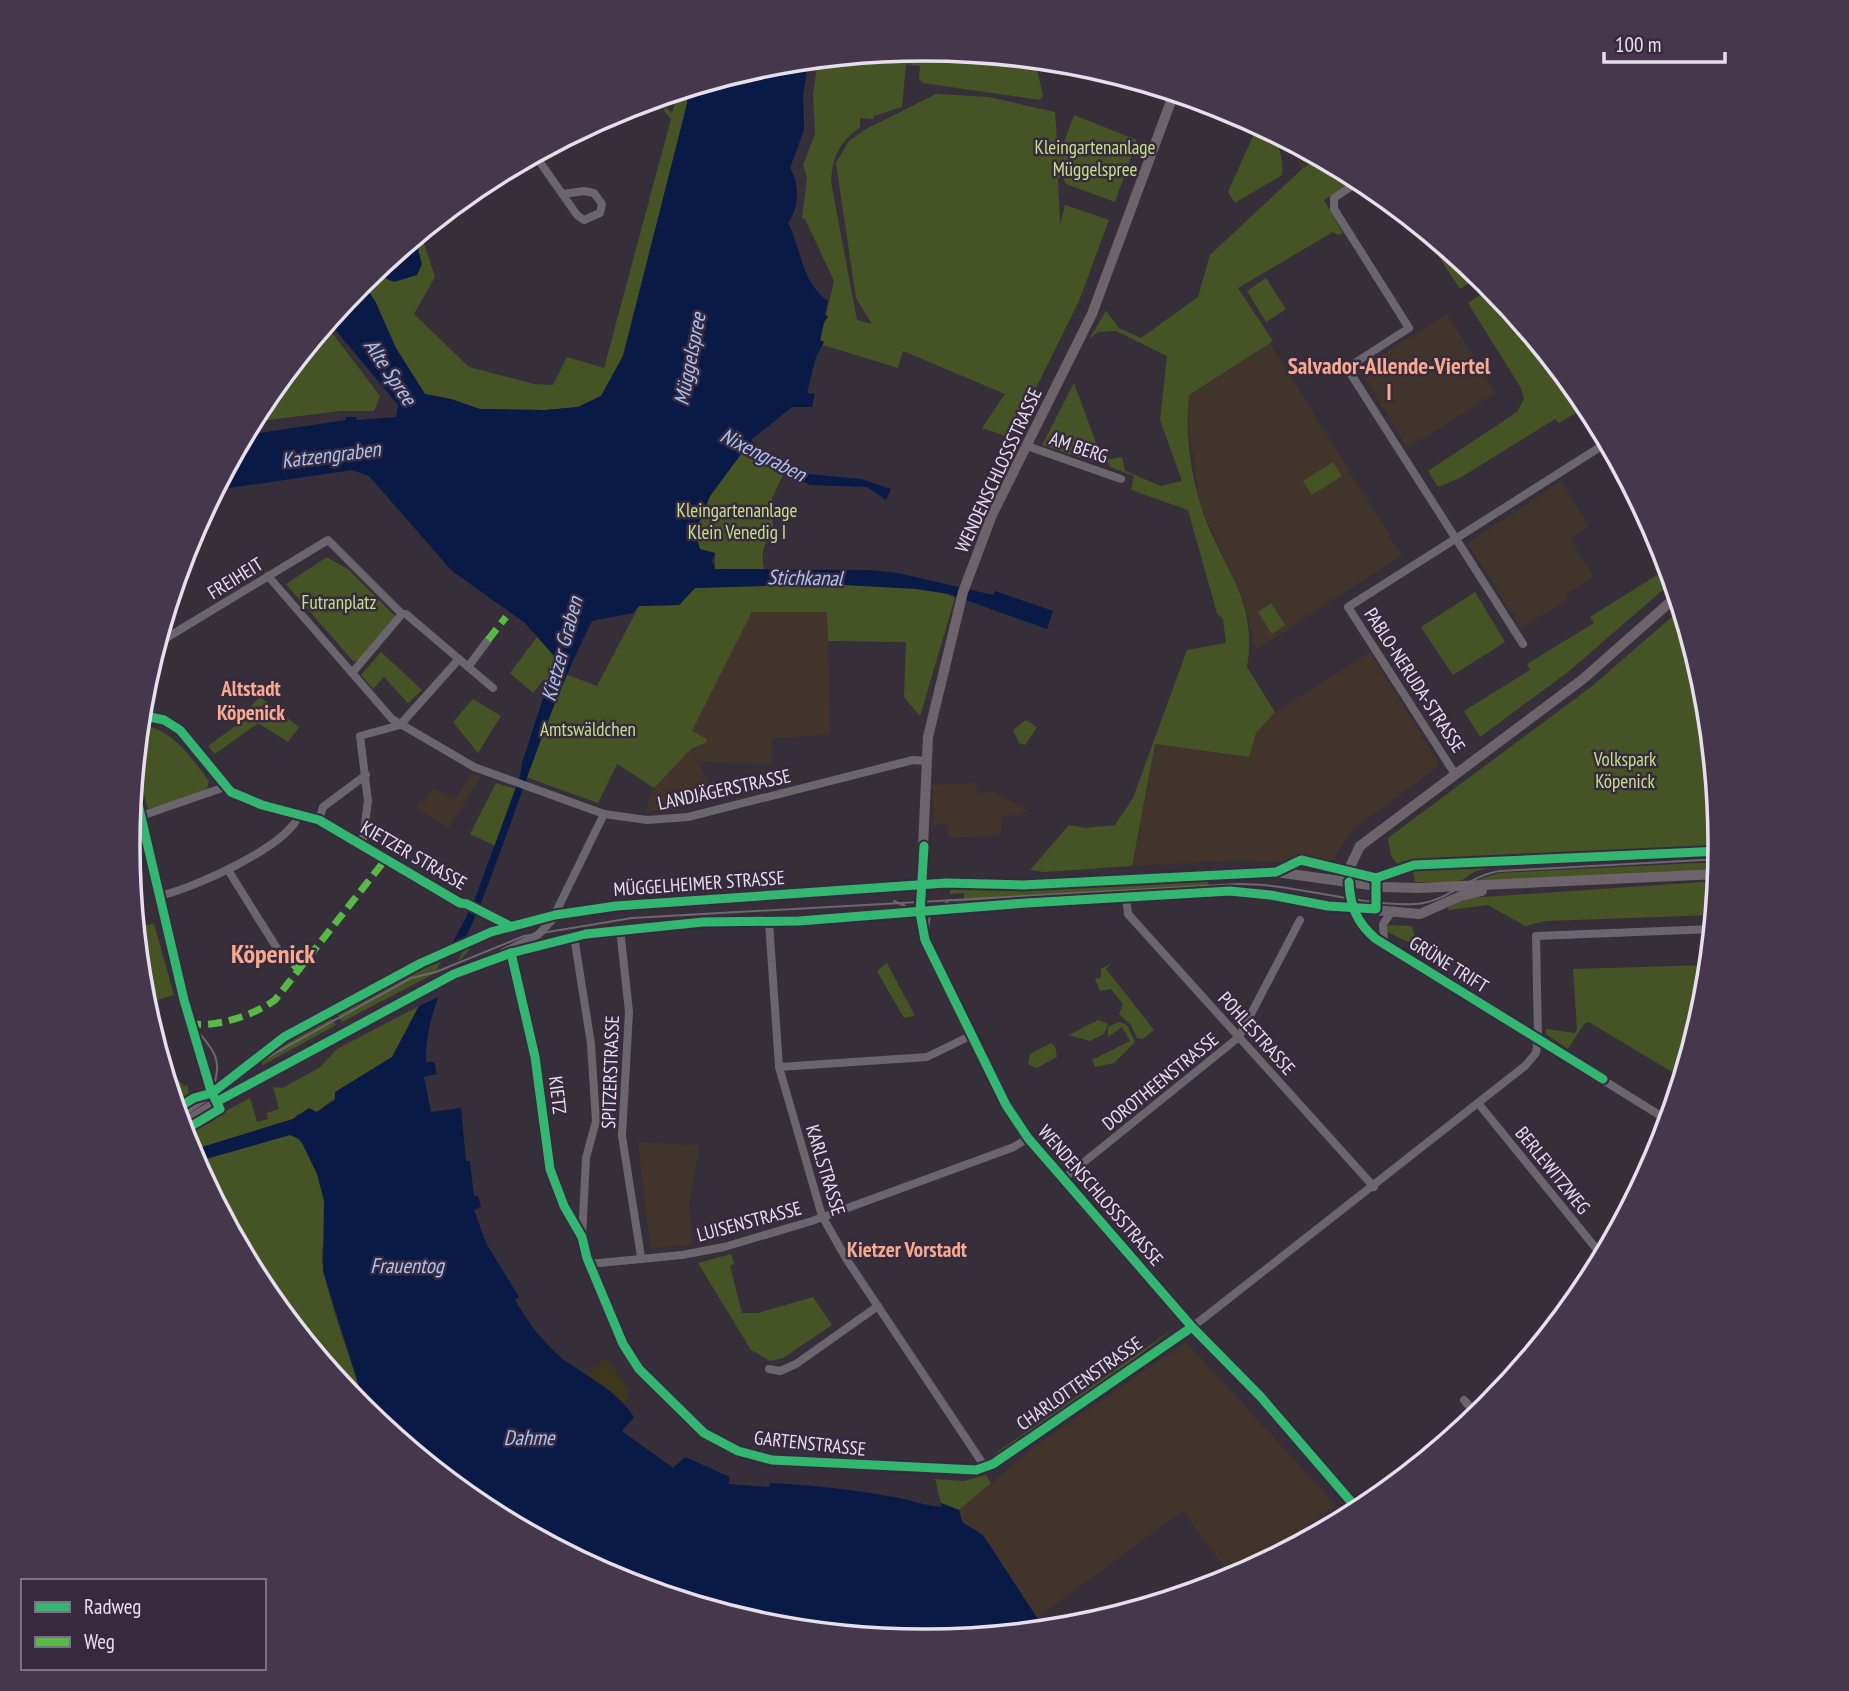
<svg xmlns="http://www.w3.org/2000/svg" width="1849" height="1691" viewBox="0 0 1849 1691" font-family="'PT Sans Narrow',sans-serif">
<rect width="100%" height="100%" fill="#362f3a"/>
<g fill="#42332b">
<polygon points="1370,652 1440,765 1351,831 1331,863 1231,861 1132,866 1155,744 1248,757 1255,733 1275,712"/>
<polygon points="691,748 716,799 644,813 654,788"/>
<polygon points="976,783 977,793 994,792 1028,810 1021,815 1002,815 1001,835 948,838 947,824 933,825 933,785"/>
<polygon points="1186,1342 1336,1505 1233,1579 1183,1511 1037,1618 983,1536 962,1522 959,1510 1034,1447"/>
</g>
<g fill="#41342a">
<polygon points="1283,138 1319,158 1303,169"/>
<polygon points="1447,314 1496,393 1408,448 1360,371 1361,368"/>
<polygon points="1270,343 1402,555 1256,650 1244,601 1200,504 1187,416 1188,396"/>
<polygon points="1561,481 1589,526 1570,539 1594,577 1566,594 1568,600 1521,628 1468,543"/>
<polygon points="752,612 828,612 830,734 773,739 771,764 698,762 692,750 706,743 692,731"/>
<polygon points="471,774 481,777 449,828 416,808 421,800 425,802 433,788 455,800"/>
<polygon points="638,1142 700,1145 689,1202 693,1245 650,1248"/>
</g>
<g fill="#465425">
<path d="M924 49 1035 60 1043 96 1040 100 923 83 919 79 920 66 906 64 902 107 874 116 873 119 860 118V127C839 143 833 155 831 182L857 320 872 324 856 298 836 163 849 141 866 129 936 94 989 97 1055 112 1057 140 1064 142 1074 115 1137 140 1115 202 1066 184 1063 178H1058L1060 225 1065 205 1109 220 1079 301 1011 438 982 428 1005 394 903 351 898 368 823 345 820 341 834 281 805 219 802 218 807 178 803 165 815 134 813 95 818 59H861L862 55Z"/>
<polygon points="687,89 687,104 623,356 601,396 578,407 545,410 480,409 451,399 425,394 396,348 375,301 362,282 373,273 378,276 419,249 415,238 421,234 435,277 414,314 469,367 534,384 553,385 567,357 604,368 671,119 664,111 665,107 672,113 678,92"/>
<path d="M1258 125C1277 135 1284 154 1282 175L1235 203 1228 192Z"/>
<path d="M1319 158 1357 178 1324 200 1343 233 1338 235 1333 232 1238 288 1273 341 1189 395C1185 431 1190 469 1200 503 1218 565 1259 595 1247 667L1275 712 1256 733 1249 757 1155 744 1132 866 1044 872 1030 870 1069 825 1085 828 1115 825 1133 798 1187 650 1226 643 1223 619 1217 613 1188 510 1131 490 1134 476 1110 467 1106 460 1122 457 1125 471 1161 486 1182 481 1160 420 1167 356 1116 331 1098 332 1089 339 1106 311 1119 328 1141 338 1198 297 1210 255 1302 169Z"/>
<polygon points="1418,225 1480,276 1460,289"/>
<polygon points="1266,278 1286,309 1266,322 1247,291"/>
<polygon points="1492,287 1582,397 1584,408 1559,423 1555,419 1460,478 1438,487 1428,471 1517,412 1524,399 1521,388 1468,303"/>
<polygon points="326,325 380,396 374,411 340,411 252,422 262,403"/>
<polygon points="1074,383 1099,451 1093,462 1042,445"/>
<path d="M747 446 762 462 784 473 772 498 773 533C763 545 761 553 764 569H715V553L700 550 695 533 710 496Z"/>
<polygon points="1333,462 1342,476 1312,495 1303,481"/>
<polygon points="327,557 349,570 396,617 358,661 353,661 286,584"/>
<polygon points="1657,575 1665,588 1568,672 1480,737 1464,711 1530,670 1527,664 1594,623 1590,617"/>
<path d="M825 584C852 586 935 584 955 598L920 716 904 697 906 642 828 641 827 612H752L692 731 707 739 706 743 691 749 654 788 617 764 598 803 526 777 565 674 597 686 639 606 679 605 695 588Z"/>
<polygon points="1475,592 1505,642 1453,675 1421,627"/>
<polygon points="1271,603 1285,625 1272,634 1258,612"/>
<polygon points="1681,609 1706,691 1720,851 1500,864 1474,872 1459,882 1415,882 1412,867 1400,867 1391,856 1388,838 1591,687"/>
<polygon points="537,637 557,658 549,682 544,679 533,693 510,673"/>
<polygon points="381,652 422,690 408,703 384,677 373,689 361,675"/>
<polygon points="260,697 299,727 288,742 258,723 215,754 208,746 248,717 244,713"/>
<polygon points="473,699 501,716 478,753 453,722"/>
<polygon points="1026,720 1037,727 1025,745 1019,743 1013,730"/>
<path d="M141 724C174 731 189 755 209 781L206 791 148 809 136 765Z"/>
<polygon points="496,783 516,789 496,846 470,834"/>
<polygon points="1719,862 1719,869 1474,881 1499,873"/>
<polygon points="1208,879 1209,889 951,907 951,902 964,900 964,893 950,894 950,889 1006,890"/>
<polygon points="1718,881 1714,915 1546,921 1525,926 1488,905 1448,910 1448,907 1469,898"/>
<polygon points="154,924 174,995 144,1004 136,926"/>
<polygon points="1388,925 1412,926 1417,946 1385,931"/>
<polygon points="476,943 460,960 342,1022 337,1014 424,967"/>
<polygon points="887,963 915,1016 904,1018 877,971"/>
<polygon points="1112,963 1106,969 1154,1030 1143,1039 1137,1038 1131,1025 1119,1014 1123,1004 1111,989 1100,991 1095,979 1101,978 1101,969"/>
<polygon points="1709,965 1706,1001 1682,1078 1589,1022 1584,1024 1568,1049 1546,1034 1546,1029 1575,1033 1577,1029 1573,969"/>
<polygon points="419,1006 392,1057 316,1112 298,1114 293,1119 189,1151 184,1134 250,1098 257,1122 268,1119 267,1113 279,1109 273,1087 282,1088 319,1068 337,1049"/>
<polygon points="331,1017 336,1025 263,1065 260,1060"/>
<polygon points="1098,1020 1108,1024 1104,1034 1090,1041 1069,1035"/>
<polygon points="1119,1022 1127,1025 1135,1042 1114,1063 1095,1067 1092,1060 1130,1041 1122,1027 1108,1037 1108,1027"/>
<polygon points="1051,1043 1055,1046 1057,1057 1037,1068 1028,1064 1030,1054"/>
<polygon points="173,1074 184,1086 187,1085 190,1096 175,1105 166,1076"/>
<path d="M290 1135C316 1145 326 1195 326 1220 326 1237 319 1252 323 1268 331 1308 347 1348 359 1387L351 1396 262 1288 195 1162Z"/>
<polygon points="731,1254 734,1264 730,1266 742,1313 758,1313 813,1297 832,1325 783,1358 770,1361 751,1350 698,1263"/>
<polygon points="1176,1327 1064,1414 997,1455 996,1453"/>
<polygon points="986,1475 991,1483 959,1510 941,1503 935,1479 964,1481"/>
</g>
<polygon fill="#3f371c" points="606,1358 629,1391 625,1404 605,1386 586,1376"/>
<g fill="#091a46">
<path d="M809 60 803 95 804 130 790 168C800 184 799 209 788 223 802 250 801 282 828 301L825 314 828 317 824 322 820 340 824 342 816 357 807 393 815 394 812 407H792L751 440 765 452 808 474 861 479 891 489 886 500 867 487 810 485 762 462 747 446 710 496 695 533 700 549 715 553 712 561 715 569 870 570 898 573 993 595 995 591 1053 611 1047 629 949 594 916 589 825 584 695 588 679 605 639 606 633 613 592 621C546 712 518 809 481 903 461 955 424 1005 426 1062H434L437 1074 424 1077 431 1112 461 1108 466 1161H470L474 1196H478L481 1207 474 1210 486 1243 519 1297 515 1300C527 1321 544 1344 563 1359 589 1378 616 1390 634 1417L622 1431 673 1468 685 1457 730 1477 728 1484 769 1487 770 1483C812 1485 857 1490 899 1498 913 1501 927 1506 941 1507V1503L959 1510 962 1522 983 1535 1045 1630 924 1642 769 1627 619 1581 482 1508 361 1408 351 1396 359 1386 323 1271 324 1201 317 1174 300 1139 290 1135 195 1162 189 1151 293 1119 309 1108 317 1112 335 1100V1092L392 1057 473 904 520 776 522 763 556 658 525 623 452 571 369 476 352 470 216 490 245 435 346 420V417H356L357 420 396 417 398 405 329 322 362 282 375 301 396 348 425 394 451 399 480 409 545 410 578 407 601 396 623 356 687 104V89L770 64Z"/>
<polygon points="415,238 422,264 417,275 394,282 373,273"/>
</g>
<polygon fill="#362f3a" points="470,935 443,995 419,1006 450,943"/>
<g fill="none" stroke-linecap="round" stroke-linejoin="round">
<g stroke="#6b656e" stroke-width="8">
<polyline points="535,155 577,215 584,220 600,213 602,204 594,193 584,191 563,194"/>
<polyline points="1361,180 1334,198 1334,209 1409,328 1347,368 1523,644"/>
<polyline points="1027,446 1121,479"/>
<polyline points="268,576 392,719 474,767 604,814 647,820 688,817 913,760 926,761"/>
<polyline points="158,643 328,540 402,614 406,614 493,688"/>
<polyline points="468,667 488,640"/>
<polyline points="352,673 402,614"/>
<polyline points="141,715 164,720 180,730 231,792 262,805 319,820 460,903 467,904 510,926"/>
<polyline points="1455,774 1348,607 1608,442"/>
<path d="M134 787 159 896C192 889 287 847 299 815"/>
<polyline points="141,816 225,787"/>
<polyline points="319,820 323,807 366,775"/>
<polyline points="362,846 368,801 360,736 400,725 459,659"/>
<polyline points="228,870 278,950"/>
<polyline points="1126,897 1128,914 1374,1187"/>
<polyline points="1352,908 1362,926 1376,939 1669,1121"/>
<path d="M920 913 925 940 1006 1105 1028 1138C1131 1269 1253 1384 1360 1512"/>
<polyline points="769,922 779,1067 822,1216 847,1260 985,1467"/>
<polyline points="620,929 629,1012 622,1136 641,1257"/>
<polyline points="574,936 591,1044 596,1121 586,1158 582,1237 589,1264 631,1359 704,1433 750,1456 797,1462 976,1470 993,1464 1200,1321 1525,1066 1536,1053 1538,1039 1536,936 1713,929"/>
<polyline points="1384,944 1383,924 1391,913"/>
<polyline points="502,953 538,935 552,920 604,814"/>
<polyline points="511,953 535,1057 550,1169 564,1206 582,1237"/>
<polyline points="779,1067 927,1057 972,1035"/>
<polyline points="1478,1103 1603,1257"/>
<polyline points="1063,1179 1239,1037 1300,920"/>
<polyline points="589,1264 682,1255 724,1247 812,1221 1014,1147 1028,1138"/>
<polyline points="769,1369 780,1371 796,1364 878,1306"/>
<polyline points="1464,1400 1478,1416"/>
</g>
<g stroke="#6d646b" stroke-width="10">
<polyline points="1352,908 1350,867 1360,846 1583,679 1677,596"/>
<polyline points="920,913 928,737 963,592 992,515 1092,314 1174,93"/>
<polyline points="178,1115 225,1083 276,1042 404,971 491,932 555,915 616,906 946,883 1023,885 1276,872 1384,887 1419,888 1718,874"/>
<polyline points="181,1125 227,1096 454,974 511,953 586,934 703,922 799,921 1026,903 1230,891 1270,895 1328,906 1420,914 1461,896 1482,891"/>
</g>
<g stroke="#6d6770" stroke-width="2">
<path d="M141 714C195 722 194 765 232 791 258 809 294 808 322 821 372 845 418 877 466 904"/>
<path d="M134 787 187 1013C198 1042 228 1048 213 1087"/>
<polyline points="894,901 905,906 915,916 1010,1108 1040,1152 1362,1511"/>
<polyline points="927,938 930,914 950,900"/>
<path d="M178 1116 268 1057 411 978 436 972 524 936 632 918 1240 884C1298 884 1361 907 1416 904 1448 902 1469 875 1500 871L1720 859"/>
</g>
<g stroke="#58b947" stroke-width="7" stroke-dasharray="14 7" stroke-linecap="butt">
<polyline points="488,640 506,617"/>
<polyline points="278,950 300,971"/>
<path d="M190 1018 195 1024C219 1027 256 1014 275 1000L385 860"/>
</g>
<g stroke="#372a3f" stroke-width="13">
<g id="cycleway">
<polyline points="141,715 164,720 180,730 231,792 262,805 319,820 460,903 467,904 510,926"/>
<polyline points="134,787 184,1000 211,1091 220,1109 183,1131"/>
<polyline points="924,846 920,913 925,940 1006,1105 1028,1138 1192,1327 1260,1396 1360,1512"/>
<path d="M1349 882C1350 906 1357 923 1376 939L1603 1079"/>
<polyline points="511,953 535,1057 550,1169 564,1206 582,1237 587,1258 623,1344 639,1369 704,1433 738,1451 772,1460 976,1470 993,1464 1192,1327"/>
<polyline points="218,1101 454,974 511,953 586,934 703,922 799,921 1026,903 1230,891 1270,895 1328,906 1376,909 1376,878"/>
<polyline points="176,1109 194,1098 212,1093 284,1037 421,963 491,932 555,915 616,906 946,883 1023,885 1276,872 1301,860 1376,878 1414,865 1721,851"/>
</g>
</g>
<use href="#cycleway" stroke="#33b770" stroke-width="9"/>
</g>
<g text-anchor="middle" stroke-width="5" stroke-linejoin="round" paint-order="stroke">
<g font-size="19" fill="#c4e186" stroke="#372a3f">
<text x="1095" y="154">Kleingartenanlage<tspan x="1095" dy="22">Müggelspree</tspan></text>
<text x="737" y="517">Kleingartenanlage<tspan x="737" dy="22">Klein Venedig I</tspan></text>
<text x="339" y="609">Futranplatz</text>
<text x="588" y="736">Amtswäldchen</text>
<text x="1625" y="766">Volkspark<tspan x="1625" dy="22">Köpenick</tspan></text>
</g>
<g font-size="19" fill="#e7dfed" stroke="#372a3f">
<text transform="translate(1079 447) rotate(19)" y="7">AM BERG</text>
<text transform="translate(998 470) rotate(-65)" y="7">WENDENSCHLOSSSTRASSE</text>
<text transform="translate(235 578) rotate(-32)" y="7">FREIHEIT</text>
<text transform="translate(1415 680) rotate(57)" y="7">PABLO-NERUDA-STRASSE</text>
<text transform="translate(724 789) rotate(-12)" y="7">LANDJÄGERSTRASSE</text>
<text transform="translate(414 855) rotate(30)" y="7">KIETZER STRASSE</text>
<text transform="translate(699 883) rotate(-4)" y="7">MÜGGELHEIMER STRASSE</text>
<text transform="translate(1449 964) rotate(32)" y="7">GRÜNE TRIFT</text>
<text transform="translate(1257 1033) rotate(48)" y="7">POHLESTRASSE</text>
<text transform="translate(610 1072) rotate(-88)" y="7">SPITZERSTRASSE</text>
<text transform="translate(1160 1081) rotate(-39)" y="7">DOROTHEENSTRASSE</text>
<text transform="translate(558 1095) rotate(83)" y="7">KIETZ</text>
<text transform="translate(826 1170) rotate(73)" y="7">KARLSTRASSE</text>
<text transform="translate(1553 1170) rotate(51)" y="7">BERLEWITZWEG</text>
<text transform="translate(1101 1195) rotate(49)" y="7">WENDENSCHLOSSSTRASSE</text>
<text transform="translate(749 1221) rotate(-15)" y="7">LUISENSTRASSE</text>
<text transform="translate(1079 1383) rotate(-35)" y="7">CHARLOTTENSTRASSE</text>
<text transform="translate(810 1443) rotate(6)" y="7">GARTENSTRASSE</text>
</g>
<g font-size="21" font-style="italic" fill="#aac3f2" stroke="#372a3f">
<text transform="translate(690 359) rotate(-79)" y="7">Müggelspree</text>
<text transform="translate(390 372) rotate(56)" y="7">Alte Spree</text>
<text transform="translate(331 455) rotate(-7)" y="7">Katzengraben</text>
<text transform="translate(763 455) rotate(27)" y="7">Nixengraben</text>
<text transform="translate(805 578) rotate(1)" y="7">Stichkanal</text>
<text transform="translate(562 649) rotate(-75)" y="7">Kietzer Graben</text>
<text x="407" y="1273">Frauentog</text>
<text x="529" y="1445">Dahme</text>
</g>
<g font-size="21" font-weight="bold" fill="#f7aa8d" stroke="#372a3f">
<text x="251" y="696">Altstadt<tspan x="251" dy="24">Köpenick</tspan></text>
<text x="907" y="1257">Kietzer Vorstadt</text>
</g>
<g font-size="23" font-weight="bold" fill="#f7aa8d" stroke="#372a3f">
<text x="1389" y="374">Salvador-Allende-Viertel<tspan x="1389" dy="26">I</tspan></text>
</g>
<g font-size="26" font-weight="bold" fill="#f7aa8d" stroke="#372a3f">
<text x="273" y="963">Köpenick</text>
</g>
</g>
<path d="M0 0H1849V1691H0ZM140 845a784 784 0 1 1 1568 0a784 784 0 1 1-1568 0Z" fill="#45384d" fill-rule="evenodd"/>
<path fill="none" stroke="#e7dfed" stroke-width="3.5" d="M140 845a784 784 0 1 1 1568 0a784 784 0 1 1-1568 0Z"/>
<rect x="21" y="1579" width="245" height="91" fill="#372a3f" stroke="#7d7285" stroke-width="2"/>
<rect x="35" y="1602" width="35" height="10" fill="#33b770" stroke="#7d7285" stroke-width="2"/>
<text x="84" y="1614" font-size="21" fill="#e7dfed">Radweg</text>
<rect x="35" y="1637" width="35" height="10" fill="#58b947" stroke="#7d7285" stroke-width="2"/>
<text x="84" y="1649" font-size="21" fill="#e7dfed">Weg</text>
<path d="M1604 52v10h121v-10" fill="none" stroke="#e7dfed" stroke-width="3.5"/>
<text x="1615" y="52" font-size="21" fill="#e7dfed" stroke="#372a3f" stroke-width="5" paint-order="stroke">100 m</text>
</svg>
